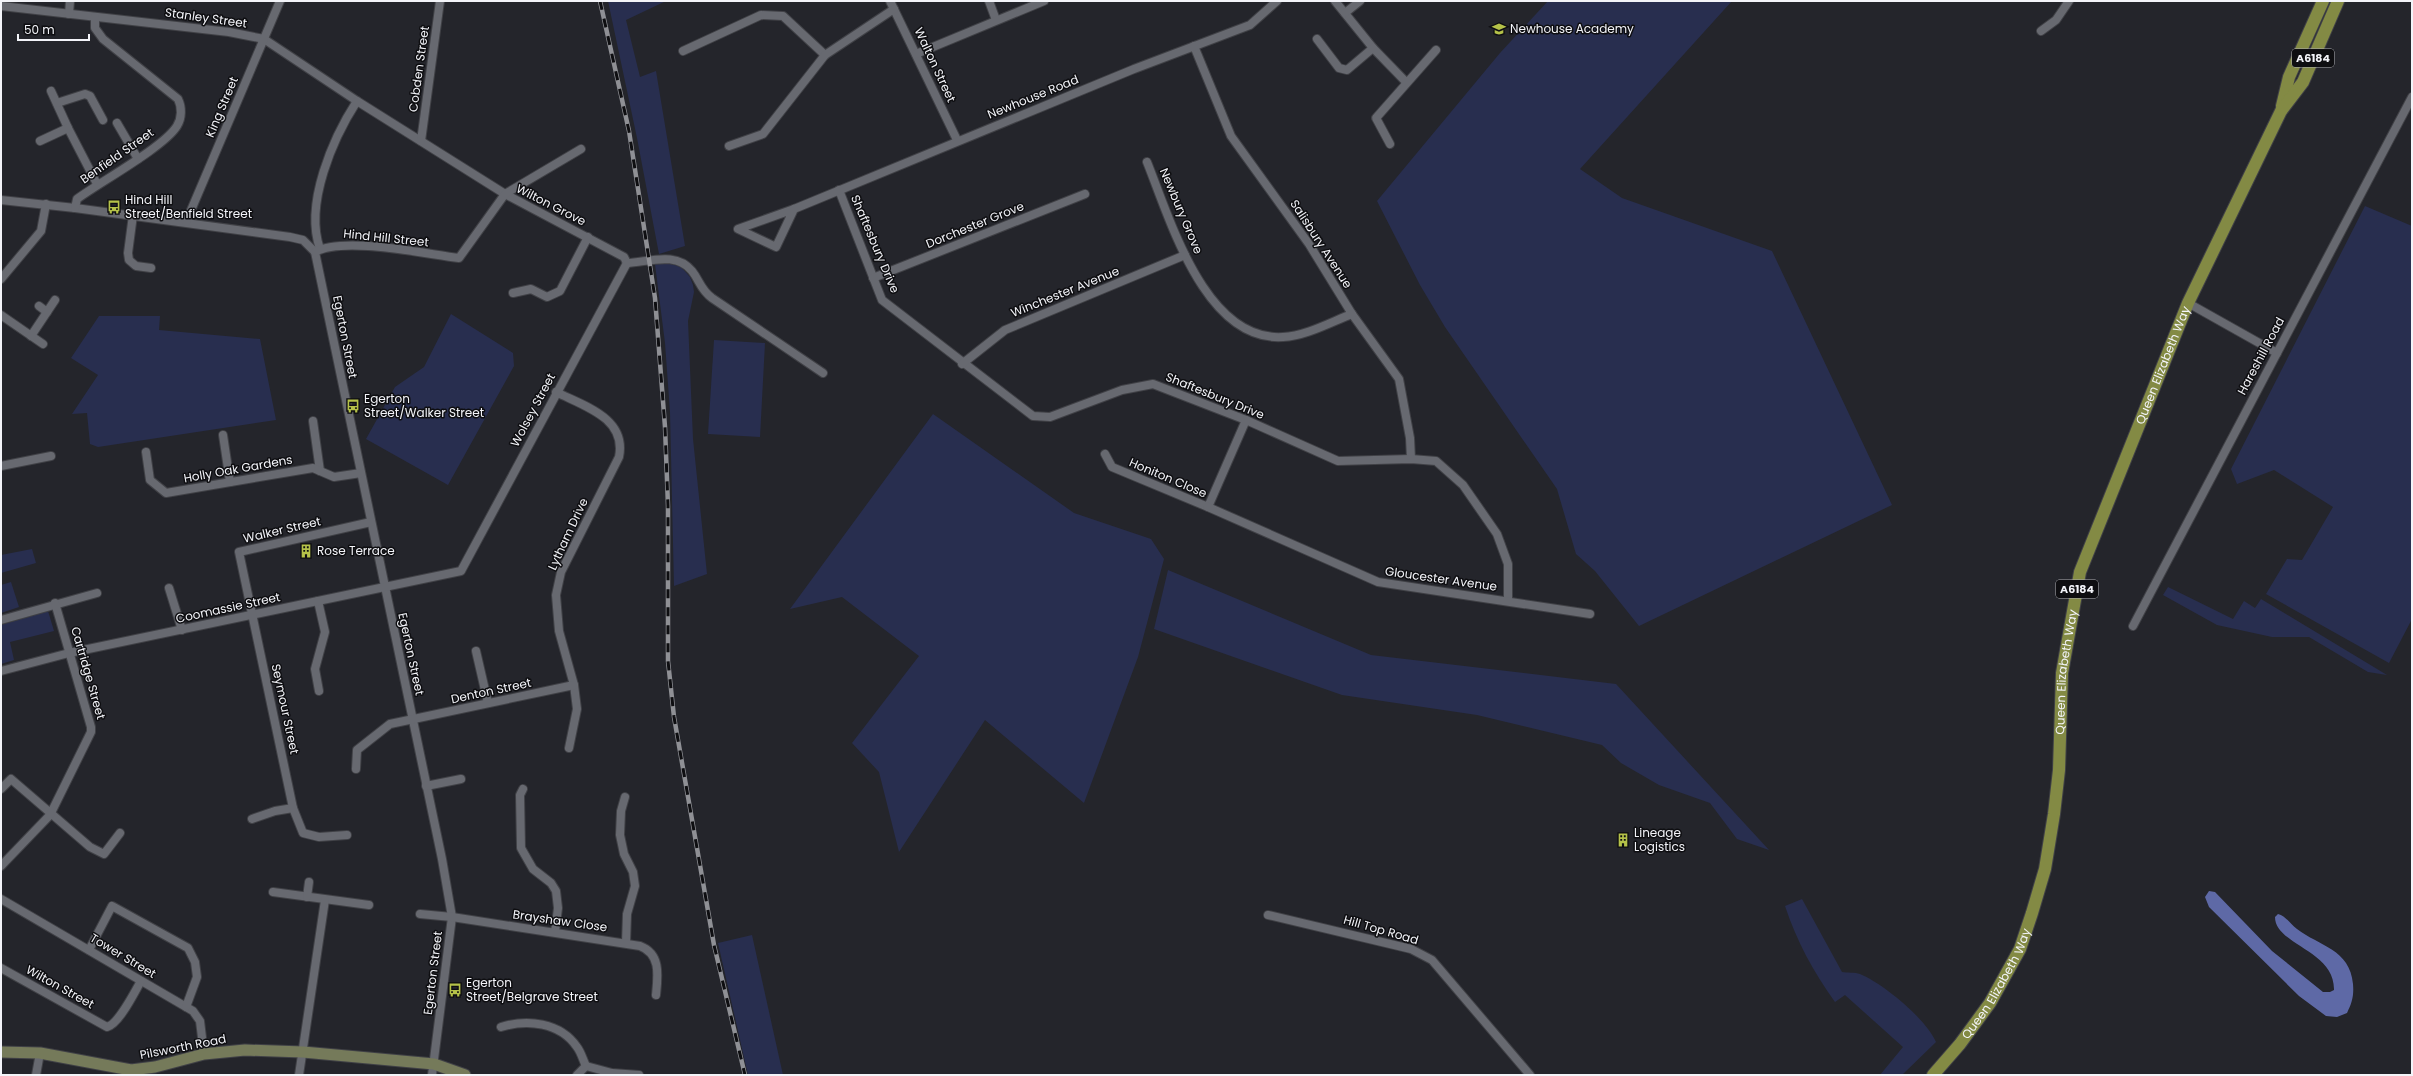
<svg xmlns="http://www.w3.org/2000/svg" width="2413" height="1076" viewBox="0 0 2413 1076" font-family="Poppins,sans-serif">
<rect width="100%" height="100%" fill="#24252b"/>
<g fill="#282e4f">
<polygon points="608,1 666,1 626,20 640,77 656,71 685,246 659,254 637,138"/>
<polygon points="1548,1 1732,1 1580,169 1622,198 1772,251 1892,505 1639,626 1595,571 1576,554 1557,489 1445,327 1420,285 1377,201 1500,53"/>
<polygon points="2365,206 2412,226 2412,619 2389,663 2266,594 2287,559 2302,560 2333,507 2274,470 2237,484 2231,469"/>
<polygon points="668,263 681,267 690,277 693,285 694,292 688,321 693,439 707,574 674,586 670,412 665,343 655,264"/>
<polygon points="451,314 513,353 514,366 448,485 366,439 395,387 424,367"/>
<polygon points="99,316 160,316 159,330 260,339 276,420 98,447 90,444 87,413 72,414 98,375 71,358"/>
<polygon points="714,340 765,343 760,437 708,434"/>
<polygon points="933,414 1074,513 1151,539 1164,559 1138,657 1084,803 985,720 899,852 879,772 852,743 919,656 842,597 790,609"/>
<polygon points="32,549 36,563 1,573 1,555"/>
<polygon points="1168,570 1371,655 1616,684 1769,850 1737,839 1710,803 1659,785 1621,763 1602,745 1477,715 1342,695 1154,629"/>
<polygon points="11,582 19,607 1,613 1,585"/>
<polygon points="2168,587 2233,619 2244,601 2255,608 2261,599 2387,675 2368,672 2309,637 2272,637 2217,625 2163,595"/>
<polygon points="48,611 54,631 10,642 14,660 1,664 1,625"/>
<path d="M1802 899 1842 972C1847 973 1855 972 1860 974 1884 984 1926 1019 1936 1042L1902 1075H1880L1903 1047 1845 995 1835 1002C1813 971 1797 942 1785 906Z"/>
<polygon points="752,935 783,1075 748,1075 718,943"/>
</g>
<path fill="#5e69a6" d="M2209 891 2215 892 2272 951 2323 992H2330L2334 990C2335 950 2275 945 2275 917L2278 914C2286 916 2290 924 2297 929 2319 946 2350 949 2353 984 2354 996 2352 1003 2347 1013L2337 1017 2326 1016 2299 996 2209 907 2205 897Z"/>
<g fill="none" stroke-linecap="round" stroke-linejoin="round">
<g stroke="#404146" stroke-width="10">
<g id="street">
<polyline points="890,1 957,140"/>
<polyline points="989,1 996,20"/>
<polyline points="1335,1 1373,48 1406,82"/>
<polyline points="1,6 229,32 264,39 357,101 505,194 624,257 627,263"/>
<polyline points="1345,13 1360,1"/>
<polyline points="69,14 70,1"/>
<polyline points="2041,31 2056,20 2069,1"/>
<polyline points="1317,39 1339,68 1347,70 1373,48"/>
<polyline points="1194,46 1231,136 1309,244 1352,314 1399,379 1410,438 1411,459"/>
<polyline points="683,51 761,15 783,16 825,55"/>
<polyline points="916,54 1044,1"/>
<polyline points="51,91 68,128 97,184"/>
<polyline points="57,103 85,94 90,96 103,120"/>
<polyline points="117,123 138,159"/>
<polyline points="40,141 68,128"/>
<polyline points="421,141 440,1"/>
<polyline points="1390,144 1376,118 1436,50"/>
<polyline points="729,146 763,134 825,55 894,9"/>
<path d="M1147 162C1170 219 1205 342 1283 337 1306 336 1331 322 1352 314"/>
<polyline points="839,190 882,300 1033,416 1050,417 1122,390 1153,384 1246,420 1338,461 1411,459 1436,461 1463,485 1497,534 1508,564 1508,600"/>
<polyline points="1,200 75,208 290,237 303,240 315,252 442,859 452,917 432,1075"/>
<path d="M75 208 77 199C100 182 164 147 177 126 182 118 182 107 178 99L103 39 95 28V17"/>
<polyline points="794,209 776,247 738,229 794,209 1134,69 1250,25 1277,1"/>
<polyline points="133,215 128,253 129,260 136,266 151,268"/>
<polyline points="186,222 280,1"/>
<path d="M320 249C304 204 333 138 357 101"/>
<path d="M315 252C344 236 425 254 459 258L505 194 581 149"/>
<path d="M627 263C649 262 676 251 692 271 700 281 700 289 712 298L823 373"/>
<polyline points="873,278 1085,194"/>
<polyline points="1,279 41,231 46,204"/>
<polyline points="513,293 531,289 547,297 560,291 588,237"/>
<polyline points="2188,303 2277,353"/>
<polyline points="39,306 47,312"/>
<polyline points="1,315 43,344"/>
<polyline points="31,336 55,300"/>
<polyline points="962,364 1005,330 1185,255"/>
<path d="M556 392C584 406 627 418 619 457L561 572 556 595 559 631 574 685 577 709 569 748"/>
<polyline points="313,421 320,471"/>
<polyline points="223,435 230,482"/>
<polyline points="146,452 150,480 166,493 313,468 334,477 361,473"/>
<polyline points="1105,454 1112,467 1208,507 1246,420"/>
<polyline points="1,466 51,456"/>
<polyline points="1208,507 1378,582 1590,614"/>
<polyline points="169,588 182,630"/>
<polyline points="318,601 325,632 315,669 319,691"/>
<polyline points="1,620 97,593"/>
<polyline points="2133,626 2412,97"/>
<polyline points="476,651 488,703"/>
<polyline points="1,671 69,653 461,571 627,263"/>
<polyline points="356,769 357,750 390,724 574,685"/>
<polyline points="426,786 461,779"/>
<polyline points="1,789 11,779 90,847 104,854 120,833"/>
<polyline points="523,789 520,795 521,848 533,869 551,883 556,891 558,908 555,932"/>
<polyline points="625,797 621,811 620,835 624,854 633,872 635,886 627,914 626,943"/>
<polyline points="252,819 275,811 293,808"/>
<polyline points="347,835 319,837 303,833 293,808 239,552 371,522"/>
<polyline points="1,866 50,815 91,732 91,727 55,603"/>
<polyline points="273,892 369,905"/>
<polyline points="307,897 309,882"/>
<polyline points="1,899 193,1011 200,1021 204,1054"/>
<path d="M420 914 452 917 640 946C661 954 658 975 656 995"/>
<polyline points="1268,915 1411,949 1432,960 1530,1075"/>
<polyline points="89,950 112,906 188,948 195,962 197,977 186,1007"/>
<path d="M1 968 107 1027C119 1024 134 993 141 981"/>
<path d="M501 1027C527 1019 560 1022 577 1047 581 1052 583 1060 586 1066"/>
<polyline points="586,1066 612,1073 639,1075"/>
<polyline points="36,1075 40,1053"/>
<polyline points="299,1075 325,900"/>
<polyline points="577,1075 586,1066"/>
</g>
</g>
<g stroke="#404146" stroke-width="13">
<polyline id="secondary" points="1,1052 40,1053 131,1070 155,1067 204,1054 245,1050 303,1052 434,1064 465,1075"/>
</g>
<g stroke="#404146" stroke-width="14">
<g id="primary">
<polyline points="2282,106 2289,77 2323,1"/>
<path id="s1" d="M1933 1075 1960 1044 1990 1003 2020 949 2032 913 2045 869 2054 814 2059 770 2062 673 2080 572 2188 303 2281 111 2303 82 2338 1"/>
</g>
</g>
<use href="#street" stroke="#676970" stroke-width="8"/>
<use href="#secondary" stroke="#757a5a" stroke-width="11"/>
<use href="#primary" stroke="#838a44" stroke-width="12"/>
<g stroke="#8f9095" stroke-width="4.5">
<polyline id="rail" points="600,1 629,131 655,298 665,427 668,506 668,661 674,717 714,945 745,1075"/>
</g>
<use href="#rail" stroke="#0e0e11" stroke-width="3" stroke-dasharray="9" stroke-linecap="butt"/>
</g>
<defs>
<g id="school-bare" transform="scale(1.08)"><path d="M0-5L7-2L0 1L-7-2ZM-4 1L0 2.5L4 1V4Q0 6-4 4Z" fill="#b5c249" stroke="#0e0e11" stroke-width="2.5" paint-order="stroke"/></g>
<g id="bus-bare" transform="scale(1.08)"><path d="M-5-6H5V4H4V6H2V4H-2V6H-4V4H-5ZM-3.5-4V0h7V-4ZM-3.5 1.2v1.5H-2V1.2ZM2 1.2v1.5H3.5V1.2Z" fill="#b5c249" stroke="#0e0e11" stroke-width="2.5" paint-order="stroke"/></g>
<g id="building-bare" transform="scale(1.08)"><path d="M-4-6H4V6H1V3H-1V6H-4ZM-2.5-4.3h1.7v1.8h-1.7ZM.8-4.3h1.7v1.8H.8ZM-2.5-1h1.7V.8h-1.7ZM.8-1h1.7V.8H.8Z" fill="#b5c249" stroke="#0e0e11" stroke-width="2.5" paint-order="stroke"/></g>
</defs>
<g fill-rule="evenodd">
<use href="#school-bare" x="1499" y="29"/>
<use href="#bus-bare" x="114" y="207"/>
<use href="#bus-bare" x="353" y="406"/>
<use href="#building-bare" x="306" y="551"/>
<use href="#building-bare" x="1623" y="840"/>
<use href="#bus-bare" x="455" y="990"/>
</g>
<g text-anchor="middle" stroke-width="3" stroke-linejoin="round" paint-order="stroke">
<g fill="#0e0e11" stroke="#aeafb3" stroke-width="1">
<rect x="2292" y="49" width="42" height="18" rx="3"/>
<rect x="2056" y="580" width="42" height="18" rx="3"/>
</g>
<g font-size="11" font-weight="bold" fill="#f3f4f9">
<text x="2313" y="62">A6184</text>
<text x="2077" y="593">A6184</text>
</g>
<g font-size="12" fill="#f3f4f9" stroke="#0e0e11">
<text transform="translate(206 18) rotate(8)" y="4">Stanley Street</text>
<text transform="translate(935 65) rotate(65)" y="4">Walton Street</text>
<text transform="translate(419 69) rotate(-82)" y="4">Cobden Street</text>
<text transform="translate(1033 97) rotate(-22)" y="4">Newhouse Road</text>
<text transform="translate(222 107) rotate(-67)" y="4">King Street</text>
<text transform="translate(117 156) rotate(-35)" y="4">Benfield Street</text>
<text transform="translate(551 205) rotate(27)" y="4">Wilton Grove</text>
<text transform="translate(1181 211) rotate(67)" y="4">Newbury Grove</text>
<text transform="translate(975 225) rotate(-22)" y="4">Dorchester Grove</text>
<text transform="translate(386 238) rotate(6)" y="4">Hind Hill Street</text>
<text transform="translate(875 244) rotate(67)" y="4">Shaftesbury Drive</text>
<text transform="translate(1321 244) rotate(57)" y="4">Salisbury Avenue</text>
<text transform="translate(1065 292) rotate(-22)" y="4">Winchester Avenue</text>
<text transform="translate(345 337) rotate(79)" y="4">Egerton Street</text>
<text transform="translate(2261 356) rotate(-62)" y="4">Hareshill Road</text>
<text dy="4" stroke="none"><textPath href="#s1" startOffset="760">Queen Elizabeth Way</textPath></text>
<text transform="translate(1215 396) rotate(22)" y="4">Shaftesbury Drive</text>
<text transform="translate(533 410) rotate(-62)" y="4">Wolsey Street</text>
<text transform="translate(238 469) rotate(-10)" y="4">Holly Oak Gardens</text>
<text transform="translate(1168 478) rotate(23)" y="4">Honiton Close</text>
<text transform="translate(282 530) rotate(-13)" y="4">Walker Street</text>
<text transform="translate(568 534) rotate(-65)" y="4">Lytham Drive</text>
<text transform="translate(1441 579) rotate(8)" y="4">Gloucester Avenue</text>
<text transform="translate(228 608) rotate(-12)" y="4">Coomassie Street</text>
<text transform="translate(411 654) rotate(78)" y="4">Egerton Street</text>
<text dy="4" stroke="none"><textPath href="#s1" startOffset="436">Queen Elizabeth Way</textPath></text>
<text transform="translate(88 673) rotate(74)" y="4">Cartridge Street</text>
<text transform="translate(491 691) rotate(-12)" y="4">Denton Street</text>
<text transform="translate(285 709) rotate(78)" y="4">Seymour Street</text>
<text transform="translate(560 921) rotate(8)" y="4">Brayshaw Close</text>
<text transform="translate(1381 930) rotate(16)" y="4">Hill Top Road</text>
<text transform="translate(123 956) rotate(31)" y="4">Tower Street</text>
<text transform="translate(433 973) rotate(-83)" y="4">Egerton Street</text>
<text dy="4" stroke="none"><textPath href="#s1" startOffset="112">Queen Elizabeth Way</textPath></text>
<text transform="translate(60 987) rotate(29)" y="4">Wilton Street</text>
<text transform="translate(183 1047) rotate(-11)" y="4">Pilsworth Road</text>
</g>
<g font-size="12" fill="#f3f4f9" stroke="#0e0e11" text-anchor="start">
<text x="1510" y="33">Newhouse Academy</text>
<text x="125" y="204">Hind Hill<tspan x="125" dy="14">Street/Benfield Street</tspan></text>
<text x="364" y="403">Egerton<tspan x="364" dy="14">Street/Walker Street</tspan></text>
<text x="317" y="555">Rose Terrace</text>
<text x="1634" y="837">Lineage<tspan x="1634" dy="14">Logistics</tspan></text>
<text x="466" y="987">Egerton<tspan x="466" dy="14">Street/Belgrave Street</tspan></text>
</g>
</g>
<rect width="2413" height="1076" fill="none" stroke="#f3f4f9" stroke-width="4"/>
<path d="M18 34v6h71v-6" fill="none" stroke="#f3f4f9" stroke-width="2"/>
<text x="24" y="34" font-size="12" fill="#f3f4f9" stroke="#0e0e11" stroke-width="3" paint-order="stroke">50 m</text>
</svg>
